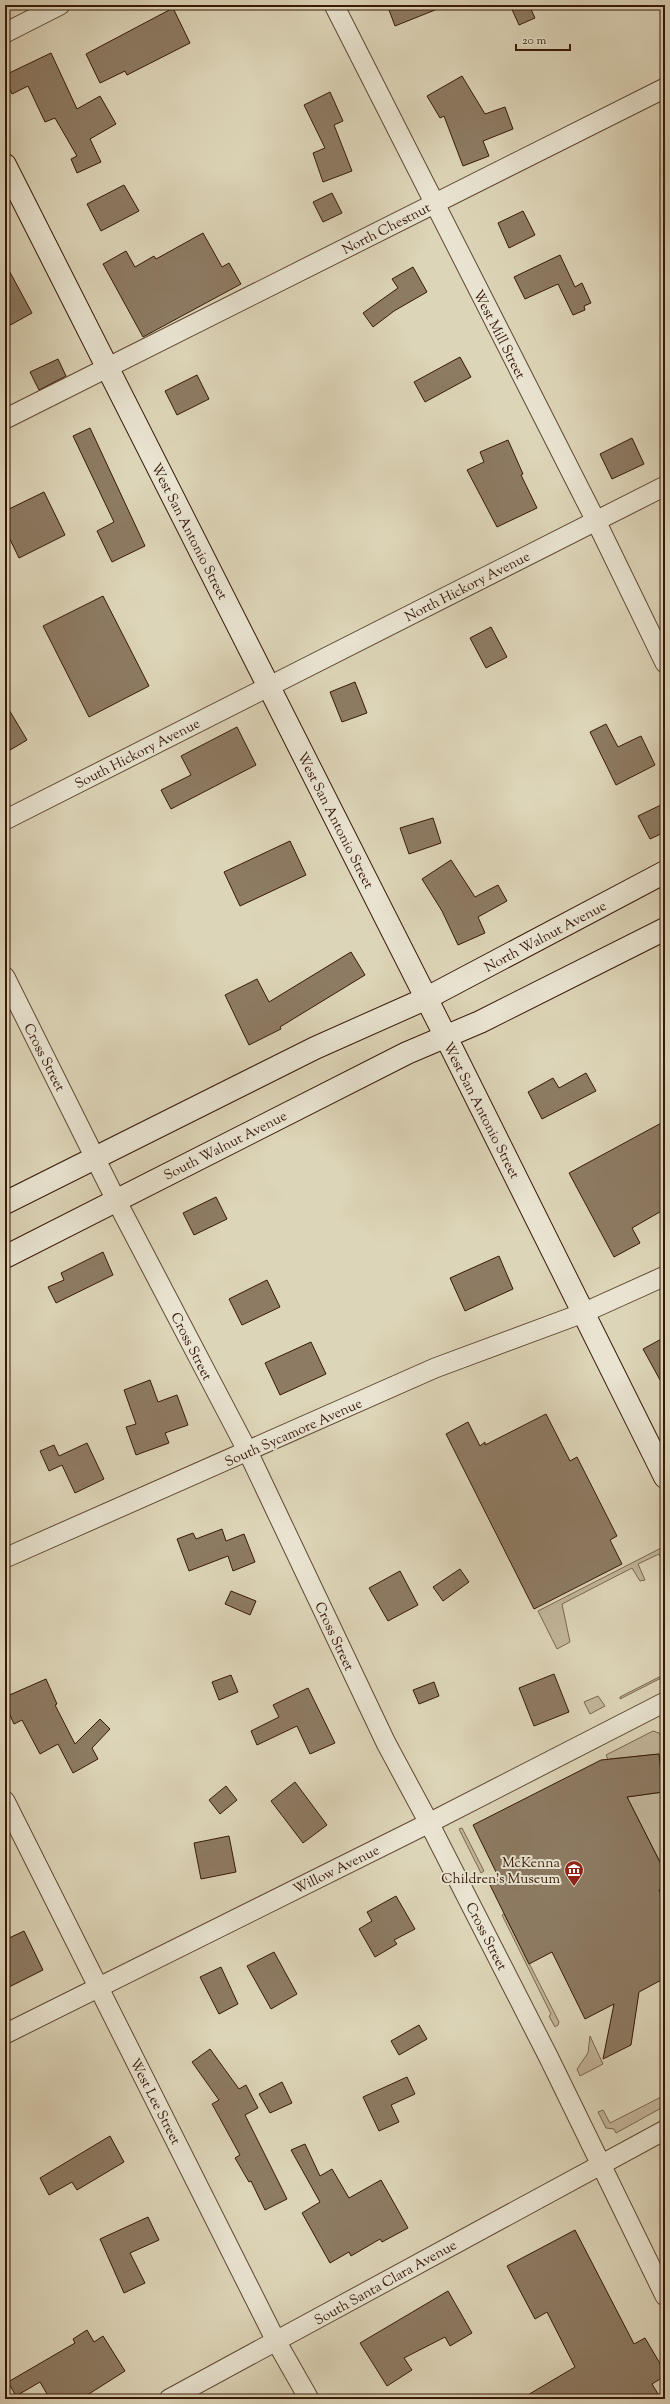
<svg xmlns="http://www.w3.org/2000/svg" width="670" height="2404" viewBox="0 0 670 2404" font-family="'Sorts Mill Goudy',serif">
<rect width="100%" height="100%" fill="#ddd5b8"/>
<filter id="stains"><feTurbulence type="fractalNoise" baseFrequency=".005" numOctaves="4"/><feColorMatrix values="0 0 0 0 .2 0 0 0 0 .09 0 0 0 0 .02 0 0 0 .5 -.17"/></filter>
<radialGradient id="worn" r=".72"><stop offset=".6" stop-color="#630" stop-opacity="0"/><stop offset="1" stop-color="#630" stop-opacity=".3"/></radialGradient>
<g fill="#c1b59a" stroke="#7c6750">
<polygon points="665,1546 665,1567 659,1554 638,1564 645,1580 640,1581 632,1568 562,1604 570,1642 557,1649 538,1611"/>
<polygon points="665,1674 665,1676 620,1699 620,1697"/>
<polygon points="598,1696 605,1706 590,1714 584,1702"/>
<path d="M653 1731 659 1733C668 1745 665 1841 665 1863L661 1864 627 1797 663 1792 659 1754 610 1759V1764L606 1755Z"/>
<polygon points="462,1828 484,1871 481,1873 459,1829"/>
<polygon points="504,1914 559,2022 558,2025 555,2027 549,2016 551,2014 502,1915"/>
<polygon points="590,2036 603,2064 580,2076 577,2069 588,2053"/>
<polygon points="665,2095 665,2106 616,2133 614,2129 606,2128 598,2112 603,2110 610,2123"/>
</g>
<g fill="#8d7b63" stroke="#371907">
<polygon points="402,5 445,5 445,6 395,26 389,10"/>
<polygon points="510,5 529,5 535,18 519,25"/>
<polygon points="173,8 190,43 127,75 125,71 100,83 86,54"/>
<polygon points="51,53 77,109 100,96 116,124 90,139 101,162 77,173 71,159 77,156 55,118 45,122 28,86 12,94 5,80 5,75"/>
<polygon points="462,76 485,114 505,107 513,129 483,141 489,156 463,166 444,116 440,118 427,96"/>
<polygon points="330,92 343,121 334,125 352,171 323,182 313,153 325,148 304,105"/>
<polygon points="124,185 139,211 101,231 87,204"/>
<polygon points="332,193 342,213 323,222 313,202"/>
<polygon points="523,211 535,235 509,248 498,223"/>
<polygon points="203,233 222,267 229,263 241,284 143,337 103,264 126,251 135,267 154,256 156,259"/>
<polygon points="560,255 575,287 582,283 591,303 584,306 585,310 573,315 558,284 525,299 514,277"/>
<polygon points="5,263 32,313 5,328"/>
<polygon points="413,267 427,292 394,311 373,327 363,313 398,288 392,279"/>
<polygon points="460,357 471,377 425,402 414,382"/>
<polygon points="58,359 66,376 39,390 30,372"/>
<polygon points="197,375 209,399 177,415 165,391"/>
<polygon points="90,428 145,546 112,562 97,531 114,522 73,436"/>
<polygon points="632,438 644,464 612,479 600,454"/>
<polygon points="508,440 523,474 521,475 537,508 497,527 467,470 484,462 480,452"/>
<polygon points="44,492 65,535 19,558 5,529 5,511"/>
<polygon points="103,596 149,686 89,717 43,626"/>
<polygon points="491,627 507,657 486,668 470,638"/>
<polygon points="355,682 367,713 342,722 330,692"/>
<polygon points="5,703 27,740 5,753"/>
<polygon points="606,724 618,747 641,736 655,765 616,785 590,732"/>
<polygon points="237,727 256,765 171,809 161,790 191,775 181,756"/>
<polygon points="665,803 665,832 650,839 638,816"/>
<polygon points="433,818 441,843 409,854 400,828"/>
<polygon points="290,841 306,875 240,906 224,872"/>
<polygon points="451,860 475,897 498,885 507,901 478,917 485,933 458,945 442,911 422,879"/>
<polygon points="351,952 365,975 280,1027 281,1029 249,1045 225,995 257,979 269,1002"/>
<polygon points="586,1073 596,1091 542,1119 528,1092 553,1078 559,1088"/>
<polygon points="665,1121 665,1209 632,1228 640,1243 614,1257 569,1173"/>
<polygon points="216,1197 227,1219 194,1235 183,1213"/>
<polygon points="103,1252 113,1275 56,1303 48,1287 64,1280 61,1273"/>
<polygon points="499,1256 513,1289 465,1311 450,1278"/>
<polygon points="267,1280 280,1307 242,1325 229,1299"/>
<polygon points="665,1337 665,1389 643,1349"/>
<polygon points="311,1342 326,1374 280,1395 265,1363"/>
<polygon points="150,1380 158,1402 177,1395 188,1425 165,1433 169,1443 136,1455 126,1427 136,1424 124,1390"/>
<polygon points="546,1414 570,1461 577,1457 617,1536 610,1540 622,1564 534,1609 446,1434 468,1422 480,1446 485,1442 485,1445"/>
<polygon points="87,1443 104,1479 75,1493 62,1465 49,1471 40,1451 54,1445 59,1456"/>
<polygon points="222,1529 226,1541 244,1534 255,1562 233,1571 228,1556 189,1571 177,1539 193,1533 196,1539"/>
<polygon points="460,1569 469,1582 443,1601 433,1587"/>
<polygon points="400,1571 418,1605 388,1621 369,1588"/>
<polygon points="231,1591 256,1601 250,1615 225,1604"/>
<polygon points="554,1674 569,1712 534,1726 519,1688"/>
<polygon points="231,1675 238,1692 219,1700 212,1682"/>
<polygon points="46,1679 57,1704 55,1705 75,1744 100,1719 110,1729 92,1748 98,1759 73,1773 58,1744 40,1754 22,1720 14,1724 5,1704 5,1697"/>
<polygon points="434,1682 439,1696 419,1704 413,1690"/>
<polygon points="308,1688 335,1743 310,1754 297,1726 257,1745 251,1731 279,1717 273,1705"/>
<polygon points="659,1754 663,1792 627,1797 665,1872 665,1886 659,1890 665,1902 665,1978 639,1992 631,2045 603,2059 614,2004 585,2019 552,1952 529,1964 488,1881 498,1876 473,1825 601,1760"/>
<polygon points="295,1782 327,1825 303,1843 271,1801"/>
<polygon points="226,1786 237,1800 220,1814 209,1800"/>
<polygon points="229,1836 236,1872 201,1879 194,1843"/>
<polygon points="396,1896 415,1929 394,1940 397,1944 375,1957 359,1929 372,1921 367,1912"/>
<polygon points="24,1931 43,1970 5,1989 5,1940"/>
<polygon points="274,1952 297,1994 271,2009 247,1966"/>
<polygon points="221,1967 238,2004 219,2014 200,1977"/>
<polygon points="419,2025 427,2039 399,2055 391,2041"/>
<polygon points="210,2049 239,2089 246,2085 258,2108 245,2115 287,2199 265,2210 251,2181 249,2182 235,2158 240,2155 212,2104 219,2100 192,2062"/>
<polygon points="407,2077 415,2094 391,2105 399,2122 379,2131 363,2097"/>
<polygon points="282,2082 292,2103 270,2113 259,2094"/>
<polygon points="110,2136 124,2162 77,2190 72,2182 49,2195 40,2178"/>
<polygon points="305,2144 320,2176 332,2169 349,2198 381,2180 408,2228 382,2242 380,2239 351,2256 349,2252 330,2263 302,2213 320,2202 291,2150"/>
<polygon points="148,2217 159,2240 130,2253 145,2283 124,2293 100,2239"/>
<polygon points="575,2230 634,2344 645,2338 665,2372 665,2376 652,2384 661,2399 521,2399 575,2367 547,2312 535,2319 507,2266"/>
<polygon points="448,2291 472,2333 450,2346 445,2337 404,2358 412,2370 387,2386 360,2343"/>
<polygon points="87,2330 94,2342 103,2336 125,2371 81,2399 50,2399 40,2382 16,2396 8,2382 75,2343 73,2339"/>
</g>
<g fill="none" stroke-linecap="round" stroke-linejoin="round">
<g stroke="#604833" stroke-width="21">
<g id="street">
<polyline points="334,5 596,521 665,663"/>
<polyline points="5,33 60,5"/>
<polyline points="5,419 665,88"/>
<polyline points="5,820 665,486"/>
<polyline points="5,977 116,1200 248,1452 386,1743 429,1823 549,2058 665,2296"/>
<polyline points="5,1558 435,1368 583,1313 665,1276"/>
<polyline points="5,1801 276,2341 309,2399"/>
<polyline points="5,2034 429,1823 665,1702"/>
<polyline points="169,2399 665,2130"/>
</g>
</g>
<g stroke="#371907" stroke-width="24">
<g id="secondary">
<polyline points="5,165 455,1055 665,1477"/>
<polyline points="5,1203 315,1048 425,999 665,872"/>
<polyline points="5,1257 407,1053 480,1022 665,929"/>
</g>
</g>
<use href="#street" stroke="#e9e4d1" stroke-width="19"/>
<use href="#secondary" stroke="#e9e4d1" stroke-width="22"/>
</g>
<defs>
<g id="museum-pin" transform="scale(1)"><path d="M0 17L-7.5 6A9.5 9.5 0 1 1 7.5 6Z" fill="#8f2418" stroke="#e9e4d1"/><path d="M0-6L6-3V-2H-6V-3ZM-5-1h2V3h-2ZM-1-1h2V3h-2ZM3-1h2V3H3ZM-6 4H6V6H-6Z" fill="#fff"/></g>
</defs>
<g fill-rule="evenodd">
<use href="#museum-pin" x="574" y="1870"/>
</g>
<g text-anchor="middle" stroke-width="4" stroke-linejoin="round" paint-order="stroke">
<g font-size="14" fill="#371907" stroke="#e9e4d1">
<text transform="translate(386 228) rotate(-27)" y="5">North Chestnut</text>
<text transform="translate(500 334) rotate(63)" y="5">West Mill Street</text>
<text transform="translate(190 531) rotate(63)" y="5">West San Antonio Street</text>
<text transform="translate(467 586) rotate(-27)" y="5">North Hickory Avenue</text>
<text transform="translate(137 753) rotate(-27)" y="5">South Hickory Avenue</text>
<text transform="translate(336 820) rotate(63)" y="5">West San Antonio Street</text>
<text transform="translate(545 936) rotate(-28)" y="5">North Walnut Avenue</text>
<text transform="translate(45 1057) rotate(63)" y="5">Cross Street</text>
<text transform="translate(482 1110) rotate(63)" y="5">West San Antonio Street</text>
<text transform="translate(225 1145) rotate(-27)" y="5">South Walnut Avenue</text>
<text transform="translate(192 1346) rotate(63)" y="5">Cross Street</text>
<text transform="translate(293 1432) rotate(-24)" y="5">South Sycamore Avenue</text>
<text transform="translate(335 1636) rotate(65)" y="5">Cross Street</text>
<text transform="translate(336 1869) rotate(-26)" y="5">Willow Avenue</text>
<text transform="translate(487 1936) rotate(63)" y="5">Cross Street</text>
<text transform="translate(156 2101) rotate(63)" y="5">West Lee Street</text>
<text transform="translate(385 2282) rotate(-29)" y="5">South Santa Clara Avenue</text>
</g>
<g font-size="14" fill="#371907" stroke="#e9e4d1" text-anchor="end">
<text x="560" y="1867">McKenna<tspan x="560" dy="16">Children's Museum</tspan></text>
</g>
</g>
<rect width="670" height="2404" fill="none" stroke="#ddd5b8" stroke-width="20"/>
<rect x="6" y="6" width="658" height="2392" fill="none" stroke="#371907" stroke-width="2"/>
<rect x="10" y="10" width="650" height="2384" fill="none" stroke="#371907"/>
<path d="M516 44v6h54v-6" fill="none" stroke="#371907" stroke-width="2"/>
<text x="522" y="44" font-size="12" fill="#371907" stroke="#e9e4d1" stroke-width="3" paint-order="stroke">20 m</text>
<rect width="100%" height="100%" filter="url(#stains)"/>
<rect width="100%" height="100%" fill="url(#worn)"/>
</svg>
